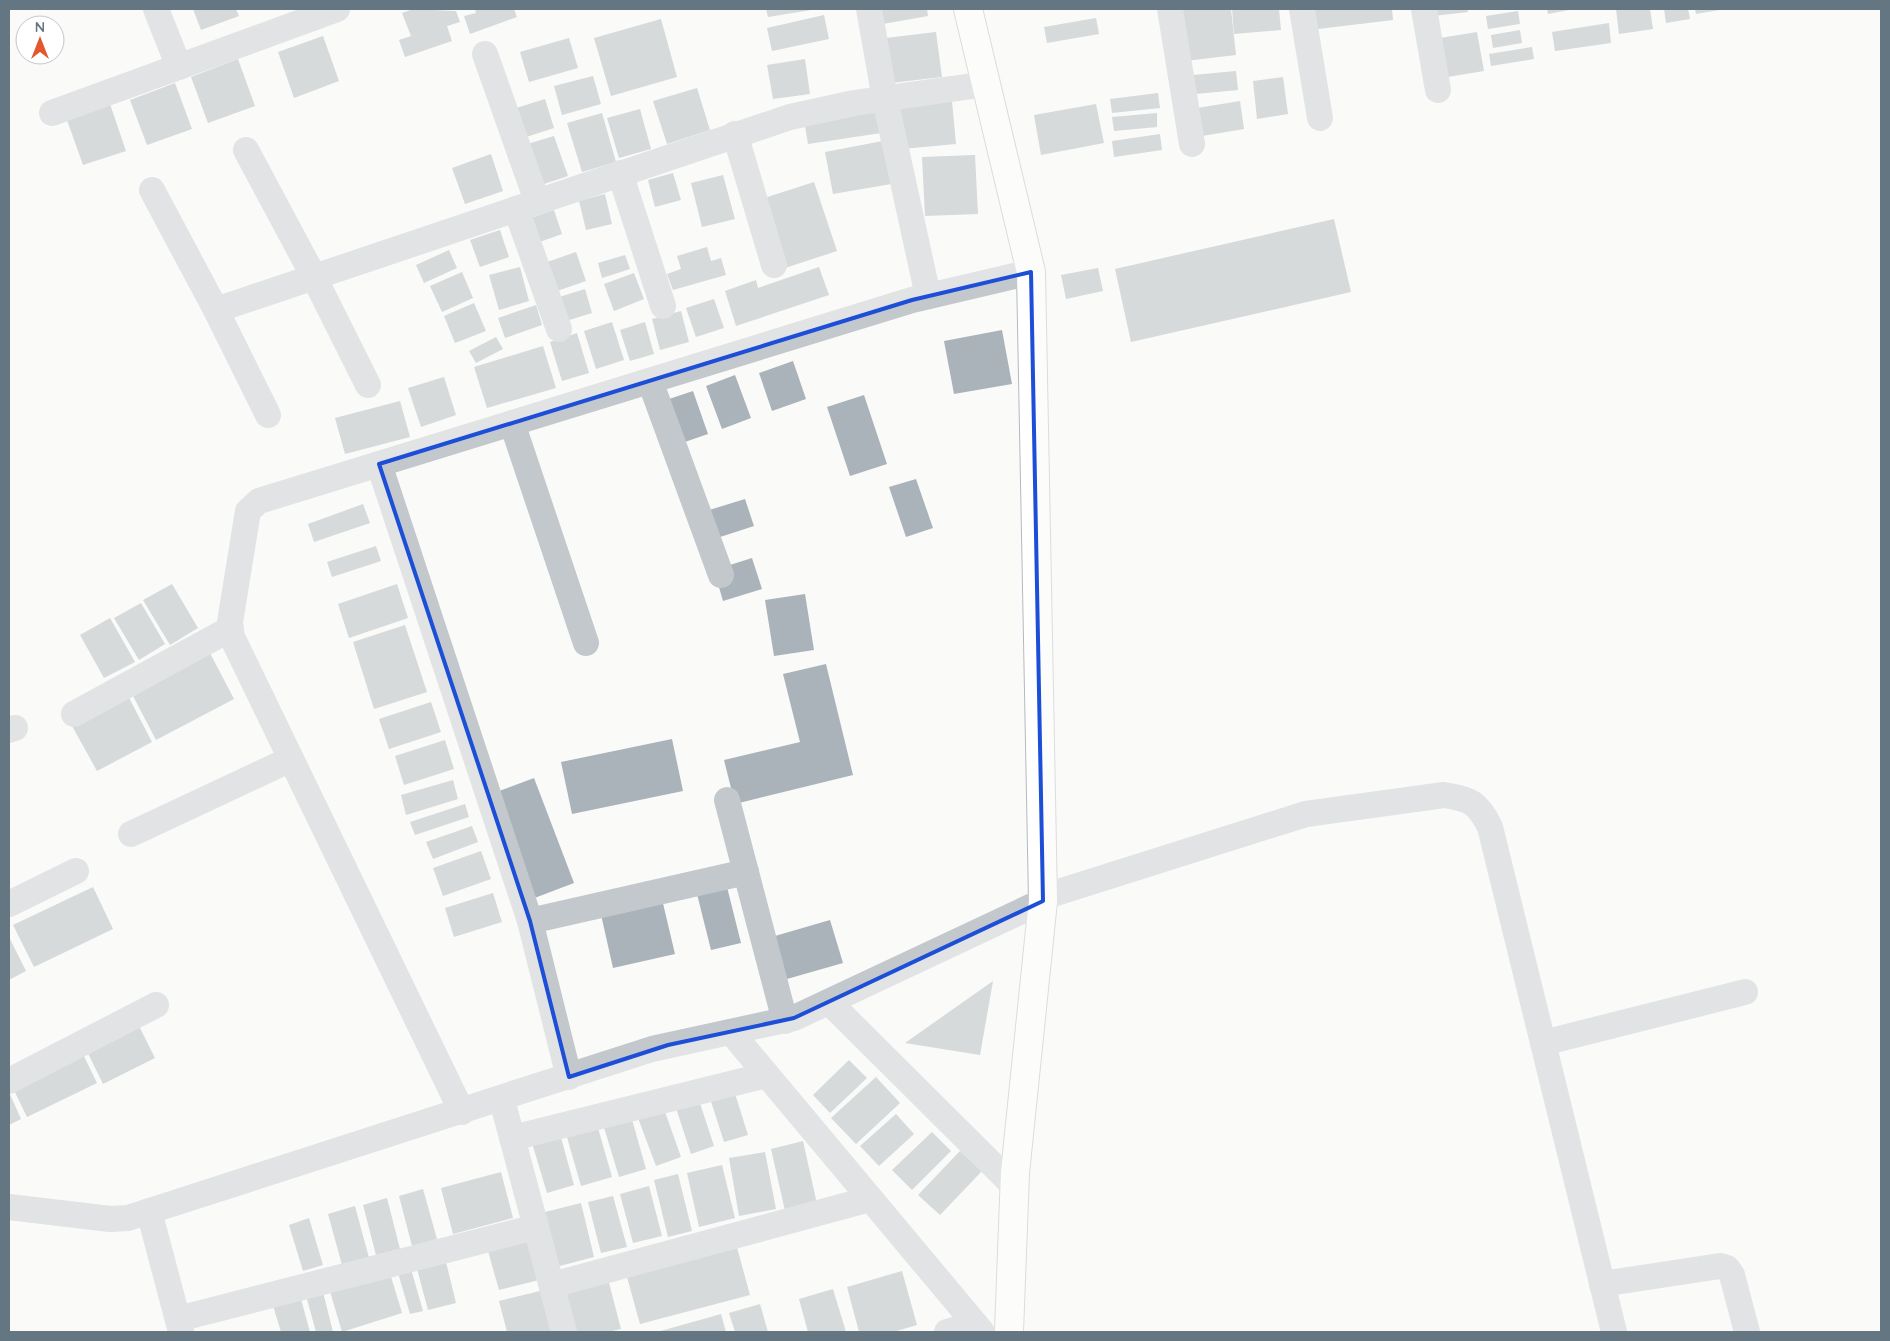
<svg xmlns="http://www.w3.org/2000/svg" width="1890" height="1341" viewBox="0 0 1890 1341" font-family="Quicksand,sans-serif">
<rect width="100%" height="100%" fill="#fafaf8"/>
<g fill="#aab3b9">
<polygon points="193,9 236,9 239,16 201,30"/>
<polygon points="413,9 456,11 460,22 447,26 452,41 405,57 399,40 411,36 402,13"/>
<polygon points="475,9 514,9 517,17 470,34 464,16 476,13"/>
<polygon points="766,9 811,9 811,10 768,17"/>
<polygon points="880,9 927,9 928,16 883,24"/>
<polygon points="1179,9 1231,9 1236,55 1185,61"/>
<polygon points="1232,9 1279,9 1281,30 1234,34"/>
<polygon points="1308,9 1392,9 1393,20 1310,30"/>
<polygon points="1432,9 1467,9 1468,12 1433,16"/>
<polygon points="1547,9 1569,9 1569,10 1548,14"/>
<polygon points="1616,9 1650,9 1653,29 1619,34"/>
<polygon points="1664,9 1688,9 1690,19 1666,23"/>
<polygon points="1695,9 1719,9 1719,10 1696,14"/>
<polygon points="1518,11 1520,24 1488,29 1486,16"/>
<polygon points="824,15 829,39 772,51 767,28"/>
<polygon points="1096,18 1099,34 1047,43 1044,27"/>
<polygon points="661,19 677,77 611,96 594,38"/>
<polygon points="1609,23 1611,43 1555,51 1552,32"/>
<polygon points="1520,30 1522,43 1493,48 1491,35"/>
<polygon points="936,32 942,77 891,83 886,38"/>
<polygon points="1477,32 1484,71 1441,78 1434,39"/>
<polygon points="323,36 339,81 294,98 278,52"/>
<polygon points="569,38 578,68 529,82 520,52"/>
<polygon points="1532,47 1534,59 1491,66 1489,54"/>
<polygon points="238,59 255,106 208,123 191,77"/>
<polygon points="805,59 810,94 773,99 767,65"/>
<polygon points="1236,71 1238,90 1195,94 1193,75"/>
<polygon points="593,76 601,104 562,115 554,86"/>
<polygon points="1283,77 1288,114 1257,119 1253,81"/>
<polygon points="175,83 192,129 147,145 130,100"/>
<polygon points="697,88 710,130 667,144 653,101"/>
<polygon points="1158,93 1160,108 1112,113 1110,99"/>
<polygon points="545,99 554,128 523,138 513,109"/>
<polygon points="952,101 956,144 902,149 899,106"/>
<polygon points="1240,101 1244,129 1196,137 1191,109"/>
<polygon points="110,104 126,151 83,165 67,120"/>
<polygon points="1096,104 1104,143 1041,155 1034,115"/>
<polygon points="884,107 888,132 808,144 804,120"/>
<polygon points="640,109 651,149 619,158 607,118"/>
<polygon points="602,113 616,162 582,172 567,123"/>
<polygon points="1157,113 1157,127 1114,131 1112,117"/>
<polygon points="1160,134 1162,150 1114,157 1112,141"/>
<polygon points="554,136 568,176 538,186 524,145"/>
<polygon points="888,140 897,183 833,194 825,152"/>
<polygon points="491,154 503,191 465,204 452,168"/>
<polygon points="975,155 978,214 925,216 922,157"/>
<polygon points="673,173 681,200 655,207 648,180"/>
<polygon points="723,175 735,219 702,227 691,183"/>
<polygon points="814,182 837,251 785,268 761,199"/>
<polygon points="605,194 612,224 586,230 579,201"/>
<polygon points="554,210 562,234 537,243 528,219"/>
<polygon points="1334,219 1351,292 1131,342 1115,269"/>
<polygon points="500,230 509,257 480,267 470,240"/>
<polygon points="707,247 711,261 721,258 726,275 673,290 667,274 681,269 677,256"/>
<polygon points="449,250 457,268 424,283 416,265"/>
<polygon points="576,252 586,281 557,291 547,262"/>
<polygon points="625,255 630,269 602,278 598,263"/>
<polygon points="520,267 529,301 499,310 489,275"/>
<polygon points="819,267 829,295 736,326 725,291 756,280 758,288"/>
<polygon points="1098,268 1103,291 1066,299 1061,275"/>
<polygon points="462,272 473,298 442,312 430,286"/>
<polygon points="634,273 644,299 614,311 604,284"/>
<polygon points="585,289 592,313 563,322 556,298"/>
<polygon points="714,299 724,328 696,337 686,308"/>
<polygon points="474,303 486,331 455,343 444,316"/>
<polygon points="536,305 542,325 505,338 498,318"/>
<polygon points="681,311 689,342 660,350 652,319"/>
<polygon points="612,322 624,360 596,369 584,331"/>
<polygon points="645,322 654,354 630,361 620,330"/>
<polygon points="1002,330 1012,384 954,394 944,341"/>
<polygon points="577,333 589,373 562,381 550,342"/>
<polygon points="496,337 503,349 476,363 469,351"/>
<polygon points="543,346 556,388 487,408 474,367"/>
<polygon points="793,361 806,399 772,411 759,373"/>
<polygon points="735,375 751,418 722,429 706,386"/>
<polygon points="444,377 456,415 421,427 408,388"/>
<polygon points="693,391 708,434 679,444 663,401"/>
<polygon points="864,395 887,464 850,476 827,407"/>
<polygon points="400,401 410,437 345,454 335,418"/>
<polygon points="916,479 933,528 906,537 889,487"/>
<polygon points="745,499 754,526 714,539 706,511"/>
<polygon points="363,504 370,523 314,542 308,524"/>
<polygon points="376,546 381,561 332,577 327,562"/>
<polygon points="752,558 762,589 723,601 714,570"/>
<polygon points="172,584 198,628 170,645 143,600"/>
<polygon points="397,584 408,618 349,638 338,604"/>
<polygon points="805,594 814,650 774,656 765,600"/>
<polygon points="141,603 165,644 139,660 114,618"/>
<polygon points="110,618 135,662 104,678 80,635"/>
<polygon points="405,625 427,692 374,709 353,642"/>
<polygon points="210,653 234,699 156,740 132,694"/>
<polygon points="826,664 853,775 735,804 724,760 800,742 783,674"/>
<polygon points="127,694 152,742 97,771 71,724"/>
<polygon points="431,702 441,732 389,749 379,719"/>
<polygon points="672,739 683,791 572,814 561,762"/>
<polygon points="445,740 454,769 404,785 395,756"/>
<polygon points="534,778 574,883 524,902 483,797"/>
<polygon points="453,780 458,799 406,815 401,795"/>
<polygon points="465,804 469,817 415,835 410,822"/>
<polygon points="472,826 478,842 433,859 426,842"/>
<polygon points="481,851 491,879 443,896 433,868"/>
<polygon points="726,883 741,943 711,950 696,890"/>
<polygon points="93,887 113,929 34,967 13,925"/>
<polygon points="493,893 502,922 454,937 445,908"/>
<polygon points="661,895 675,954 613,968 600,910"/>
<polygon points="830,920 843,963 787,979 775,936"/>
<polygon points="9,937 26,971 9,980"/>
<polygon points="993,981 980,1055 905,1043"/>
<polygon points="133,1014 155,1058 103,1084 81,1039"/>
<polygon points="76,1040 97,1083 27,1117 9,1080"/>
<polygon points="849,1060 867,1078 830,1113 813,1095"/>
<polygon points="876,1077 900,1103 856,1144 831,1118"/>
<polygon points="732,1084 748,1135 724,1142 708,1092"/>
<polygon points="9,1092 21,1119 9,1125"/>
<polygon points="697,1094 714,1146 691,1154 674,1102"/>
<polygon points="664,1109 681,1157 656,1166 638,1118"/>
<polygon points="896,1114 914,1134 879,1166 860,1146"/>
<polygon points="631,1116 646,1169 619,1177 603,1124"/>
<polygon points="596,1121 612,1177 581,1186 565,1130"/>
<polygon points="932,1132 951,1151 912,1190 892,1170"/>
<polygon points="560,1134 574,1185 547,1193 532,1143"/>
<polygon points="803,1141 817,1204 785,1211 771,1149"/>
<polygon points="960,1151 982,1171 940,1215 918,1195"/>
<polygon points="765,1152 776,1209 739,1216 729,1158"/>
<polygon points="722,1165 735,1218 699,1227 687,1173"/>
<polygon points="501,1172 513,1218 453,1234 441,1188"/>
<polygon points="678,1174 692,1231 668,1237 654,1180"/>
<polygon points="649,1186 662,1236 633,1243 620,1194"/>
<polygon points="423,1189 437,1239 412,1246 399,1196"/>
<polygon points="613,1196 627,1247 601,1253 588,1202"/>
<polygon points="387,1198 400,1249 376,1255 363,1205"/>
<polygon points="581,1203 594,1257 556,1267 541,1213"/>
<polygon points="355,1206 369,1258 342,1265 328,1214"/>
<polygon points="309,1218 323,1265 303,1271 289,1225"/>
<polygon points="533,1239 543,1279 499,1290 488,1251"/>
<polygon points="735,1240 750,1295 640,1324 625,1270"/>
<polygon points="445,1258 456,1303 428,1310 416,1265"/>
<polygon points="409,1262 423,1311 410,1314 396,1266"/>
<polygon points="389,1270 402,1313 342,1332 329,1288"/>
<polygon points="902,1271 917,1325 893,1332 859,1332 847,1287"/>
<polygon points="608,1279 621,1329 607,1332 576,1332 565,1290"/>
<polygon points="322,1288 333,1332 316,1332 305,1292"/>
<polygon points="833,1289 846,1332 808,1332 799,1299"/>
<polygon points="544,1290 554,1332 507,1332 499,1301"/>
<polygon points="299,1292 310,1332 281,1332 271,1299"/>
<polygon points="760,1304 768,1332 735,1332 729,1313"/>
<polygon points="721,1314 726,1332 657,1332"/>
</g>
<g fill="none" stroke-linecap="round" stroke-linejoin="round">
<g stroke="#b3babf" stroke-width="30">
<polyline id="secondary" points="968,9 1031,272 1043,901 1015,1173 1009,1332"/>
</g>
<g stroke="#c3c8cc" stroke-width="26">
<polyline points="156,9 179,67"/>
<polyline points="869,9 885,99 928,296"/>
<polyline points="1170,9 1192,144"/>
<polyline points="1302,9 1320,118"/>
<polyline points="1424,9 1438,90"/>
<polyline points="485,54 537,201"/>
<polyline points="52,113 337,9"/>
<polyline points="735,134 774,265"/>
<polyline points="246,150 314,277 368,385"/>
<polyline points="620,173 663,306"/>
<polyline points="152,190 216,310 268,415"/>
<polyline points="516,209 559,329"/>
<polyline points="216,310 790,117 854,103 986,84"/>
<polyline points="650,381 721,575"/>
<polyline points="512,423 586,643"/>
<polyline points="379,464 530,921 569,1077"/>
<polyline points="74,714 230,629"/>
<polyline points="9,730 15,728"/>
<polyline points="727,800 785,1021"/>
<polyline points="131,834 291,759"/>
<path d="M1043 897 1306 814 1444 795C1471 799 1478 803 1490 827L1614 1332"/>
<polyline points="9,904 76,871"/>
<polyline points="530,921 746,872"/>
<polyline points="829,1002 1014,1186"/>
<polyline points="731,1032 982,1332"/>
<polyline points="1543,1043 1745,992"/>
<polyline points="9,1081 156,1005"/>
<polyline points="502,1100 564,1332"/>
<polyline points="462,1112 232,637 230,622 248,511 259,501 912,300 1031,272"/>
<polyline points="512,1138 766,1075"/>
<polyline points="9,1207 110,1219 128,1218 652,1049 794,1018 1043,901"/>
<polyline points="149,1211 181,1332"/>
<polyline points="1602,1284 1720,1266 1727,1268 1732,1275 1747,1332"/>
<polyline points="552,1285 870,1199"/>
<polyline points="178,1319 536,1227"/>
<polyline points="947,1332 975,1324"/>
</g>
<use href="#secondary" stroke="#fff" stroke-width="28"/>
</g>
<path d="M0 0H1890V1341H0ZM1031 272 1043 901 794 1018 668 1045 569 1077 530 921 379 464 912 300Z" fill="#fafaf8" fill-opacity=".55" fill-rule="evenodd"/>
<path fill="none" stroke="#1d4ed8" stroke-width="4" stroke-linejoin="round" d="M1031 272 1043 901 794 1018 668 1045 569 1077 530 921 379 464 912 300Z"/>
<rect width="1890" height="1341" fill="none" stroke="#657683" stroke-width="20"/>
<g transform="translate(40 40)"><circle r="24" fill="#ffffff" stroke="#c1c8cd"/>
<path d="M0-4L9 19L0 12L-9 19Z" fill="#e4572e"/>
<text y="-8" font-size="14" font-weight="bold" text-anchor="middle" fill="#657683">N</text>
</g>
</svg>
